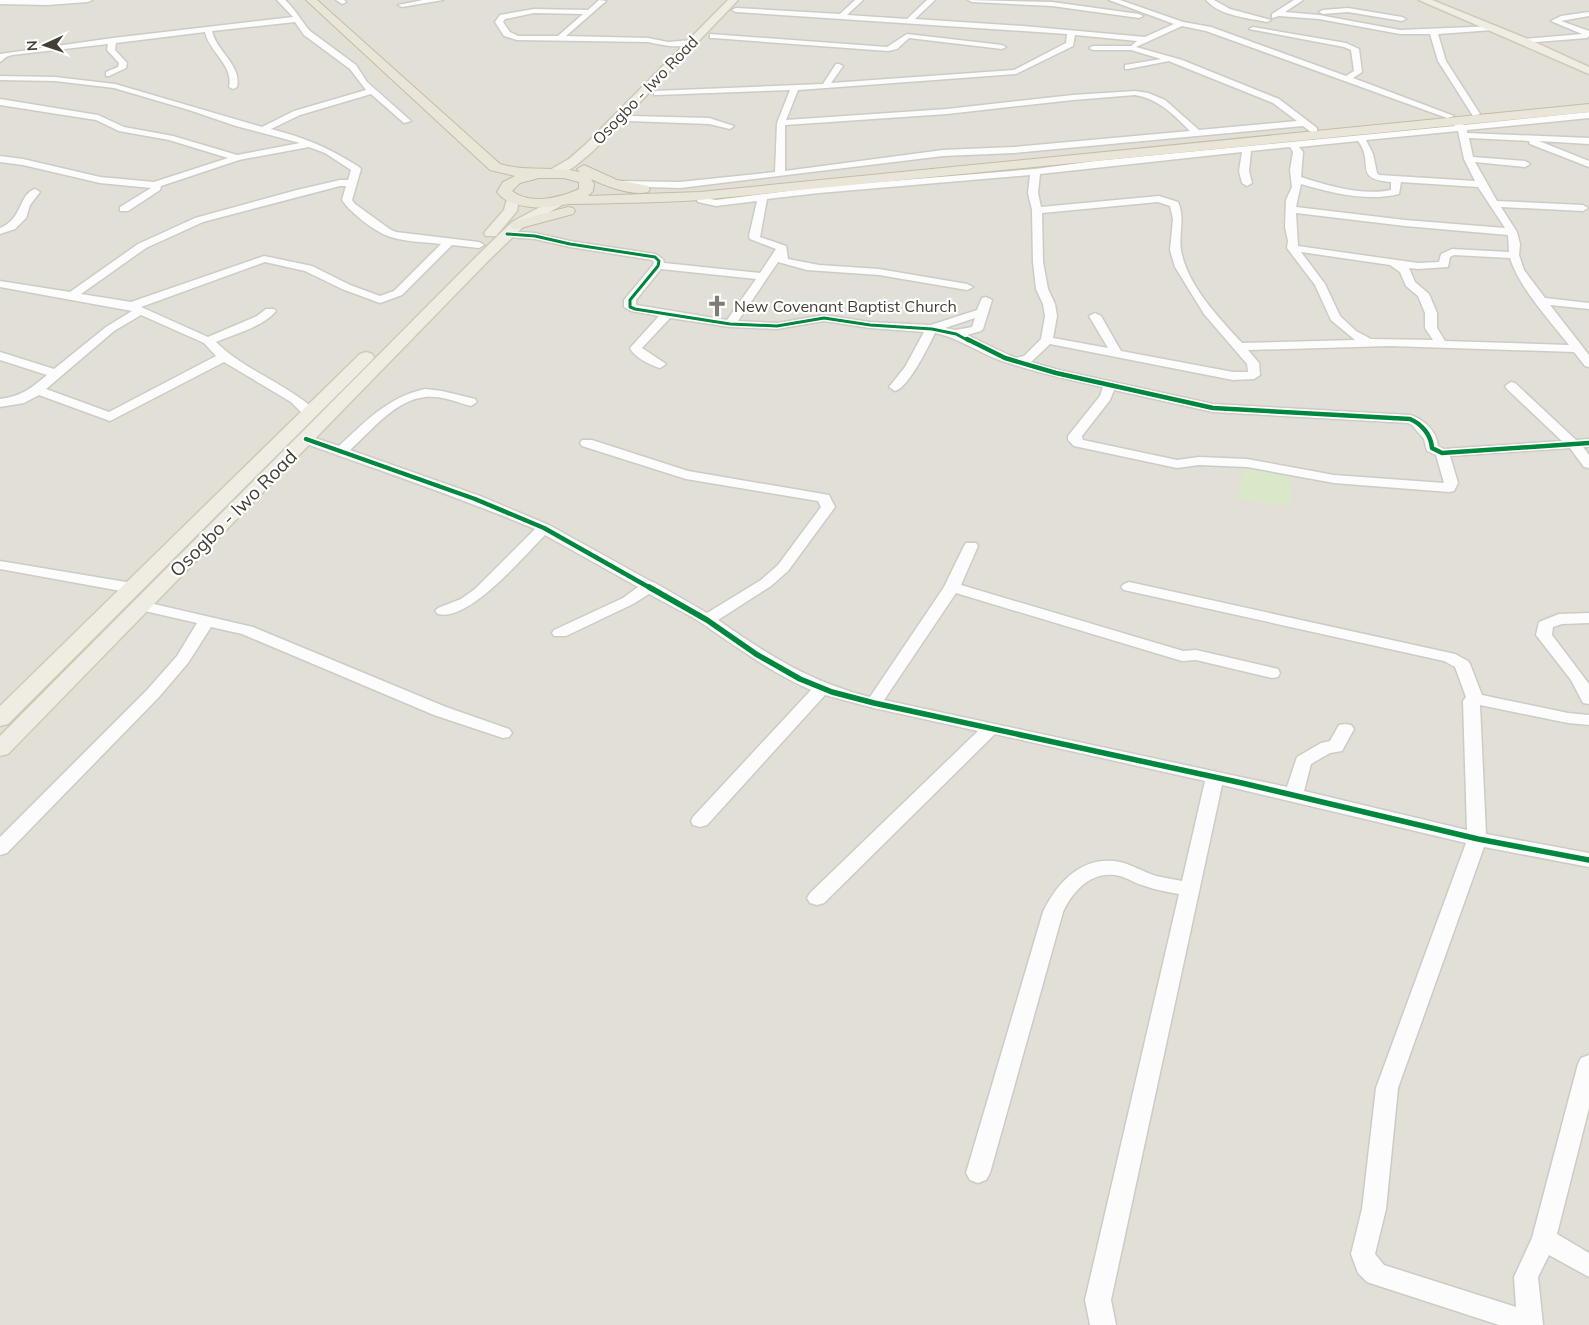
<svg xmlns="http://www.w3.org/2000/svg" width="1589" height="1325" viewBox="0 0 1589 1325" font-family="Mulish,sans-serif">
<rect width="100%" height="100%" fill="#eeede8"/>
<rect fill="#e2dfd6" x="0" y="0" width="1589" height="1325"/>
<polygon fill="#dae8ca" points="1245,467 1290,473 1291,506 1237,499"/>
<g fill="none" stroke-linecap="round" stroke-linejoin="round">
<g stroke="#cccbc6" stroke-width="3">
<g id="minor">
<polygon points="0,0 92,0 88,2 47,5 0,4"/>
<path d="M277 0H285C297 11 300 20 310 31L356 65 367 82 411 121 404 123 371 94 300 115 271 129C306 138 329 148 359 167L361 169 352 200 355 204 391 230 396 232 479 242 484 245 479 248 452 245 402 295 380 303 342 289 305 271 265 262 141 307 208 337 257 316 266 309H274L276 311C263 327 234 334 216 342 244 370 285 383 315 410L316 413 315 416H305L291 402 224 362 110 421 39 395 24 403 0 407V399C22 396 30 389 47 375L0 360V352L54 369 106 327 132 311 0 287V281L70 292 138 244 195 218 297 190 340 180H348L351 170 325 153 309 147 239 160 161 186 160 190 128 211H120V207L151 188 100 183 23 165 0 162V156L23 159 100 177 154 182 228 158 169 140 119 131 96 120 0 105V99L98 115 124 127 173 136 237 155 300 143 236 126 189 110 114 88 55 81 0 80V76L55 77 115 84 262 127 294 111 366 90 350 69 304 35 295 22 212 31C216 51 242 65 237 87L233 89 229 87C234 65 209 52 205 32L116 43 115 50 127 63 126 68 109 76H106V72L118 67 119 63 107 50 108 44 12 55 6 57 0 62V54L113 38 293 17ZM340 186H346L342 200C351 213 376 233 391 237 407 242 425 242 441 244L394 291 380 296 350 285 312 266 264 256 131 302 81 294 146 248 203 222ZM141 315 204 343 216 356 109 412 46 389 114 331Z"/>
<polygon points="336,0 344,0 346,2 342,4"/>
<polygon points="423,0 443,0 402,7 398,5"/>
<path d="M599 0 606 1 566 36 648 38 668 42 692 40 696 42C684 50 662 45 648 42L517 40 504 36 495 22 500 15 534 9 588 10ZM534 13 583 14 558 36H518L510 32 503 22 505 19Z"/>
<path d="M855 0H863L847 15 907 19 927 0H935L915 19 1023 26 1145 37 1174 24 1109 0H1120L1183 22 1211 27 1346 76 1354 71 1351 50 1344 47 1249 29 1253 27 1346 43 1359 49 1362 72 1353 78 1454 116 1447 118 1206 31 1182 26 1136 47 1182 60 1279 99 1317 128V132H1311L1303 126 1014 153 943 156 680 188 613 186 611 184 616 181 680 182 775 172 777 123 790 90 657 95H654V91L823 84 836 64H839L843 66 831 83 1014 70 1066 43 1067 34 736 12 732 10 736 8 840 14ZM1075 35 1137 41 1131 46H1093L1089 48 1093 50H1131L1161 59 1125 65V69H1128L1169 61 1176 64 1273 103 1297 121 1199 130 1165 100 1148 93 1135 91 1073 95 947 109 786 120 798 90 1016 74 1073 46ZM1135 95C1159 99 1174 115 1190 131L1014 147 943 150 785 171V125L947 114 1073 100Z"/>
<polygon points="968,0 1052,2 1139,14 1143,16 1139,18 1052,6 972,2"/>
<path d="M1206 0H1214L1230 9 1271 20 1267 22C1248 18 1220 16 1206 0Z"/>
<polygon points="1294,0 1303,0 1285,12 1319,15 1400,30 1496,26 1497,28 1493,30 1438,34 1446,61 1480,114 1473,116 1438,61 1430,34 1400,34 1319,19 1279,16 1272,18 1272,14"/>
<polygon points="1348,8 1402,17 1406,19 1402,21 1348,12 1323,14 1319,12 1323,10"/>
<polygon points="1589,12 1589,16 1561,21 1589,31 1589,36 1587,38 1524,43 1520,41 1524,39 1582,34 1551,21 1561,16"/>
<polygon points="710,34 887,47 907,34 1002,45 1006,47 1002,49 909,38 897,49 888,51 713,38 710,38"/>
<path d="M1589 112V118L1467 130V133L1589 138V144L1539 141 1589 161V167L1530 144 1529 141 1469 138 1473 157 1525 161 1530 164 1525 167 1475 162 1497 201 1583 205 1588 208 1583 211 1501 207 1517 232 1520 244 1519 255 1524 270 1545 298 1589 303V309L1550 305 1589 355V367L1585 366 1574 352 1390 346 1248 350 1259 363 1260 375 1254 379 1233 380 1050 344 1031 362 1059 370 1213 404 1410 415C1424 419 1437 432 1438 446L1444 449 1562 441 1507 389 1505 386 1511 382 1515 383 1576 440 1589 439V447H1583L1589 455V468L1584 467 1570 448 1450 456 1458 483 1454 491 1449 492 1334 483 1247 467 1199 465 1177 468 1074 446 1068 440V436L1100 396 1103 387C1069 380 1035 372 1002 361 979 353 960 338 935 333 928 347 909 387 895 391L889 387 905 367 924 332 870 328 824 321 777 329 730 327 670 318 642 348 666 364 660 368C650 365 634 357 630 348L659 316 631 311 624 307V300L653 265 654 262 652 260 570 247 535 239 507 237 502 234 507 231 535 233 570 241 655 254 663 259 664 263 760 273 776 249 750 239 749 236 757 201 716 206 698 202 695 196 697 194H703L705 198 716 200 819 187 1035 169 1095 161 1455 126 1452 122 1456 119 1464 125ZM1458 131 1464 159 1475 181 1379 175 1377 173 1373 154 1366 140ZM1358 141C1375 163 1352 179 1391 182V190C1363 196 1328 186 1301 177L1303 152 1299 147ZM1290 147 1293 152 1290 170 1292 187 1286 200 1285 227 1288 241 1287 248 1315 285 1331 320 1355 340 1242 343C1219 318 1190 288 1182 255 1177 237 1186 220 1178 202L1159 196 1041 207 1038 193 1040 174 1242 152 1239 171 1242 183 1247 186 1252 183 1249 171 1251 151ZM1030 175 1028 193 1032 210 1033 262 1036 289 1043 304 1045 316 1041 339 1024 356 1016 358 1009 355 967 335 981 331 983 329 992 300 986 297 982 298 977 310 931 325 870 322 824 315 777 323 738 321 778 262 807 270 879 275 967 290 973 287 967 284 879 269 819 265 788 259 786 246 760 237 767 199 819 193ZM1401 182 1478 187 1505 228 1405 220 1296 207 1301 184C1332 193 1367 202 1399 194ZM1158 202 1170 206 1173 219 1170 250 1175 267 1204 314 1247 364 1248 372H1233L1121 351 1101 316 1095 313 1089 316 1108 348 1053 338 1057 316 1055 304 1048 289 1043 262 1042 213ZM1296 213 1405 226 1508 235 1509 252 1452 249 1441 254 1439 262 1418 263 1298 246ZM1301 252 1390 265 1400 272 1406 286 1418 296 1425 313V328L1433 340 1371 339 1356 331 1340 316 1325 284ZM1454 255 1510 258C1519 287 1549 320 1569 345L1445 341 1437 328V313L1429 294 1415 282 1409 268 1418 269 1448 267 1450 257ZM661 269 756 279 727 320 636 305V300ZM975 318 972 327 956 330 945 328ZM1114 390 1213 412 1408 423 1412 425 1424 439 1427 451 1436 455 1444 483 1334 475 1247 459 1199 457 1177 460 1083 440 1082 436 1110 400Z"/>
<polygon points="632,116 709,118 734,126 730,129 709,124 629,121 629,117"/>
<path d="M35 189 40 192 30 205 26 218 15 229 0 234V228C23 219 18 195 35 189Z"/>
<path d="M425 389 442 391 475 399 477 402 471 406C456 402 441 395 425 397 395 400 371 431 350 450L480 496 549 525 650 581 655 583 707 613 761 580 778 565 821 507 818 501 686 479 582 446 580 443 582 440H592L688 471 829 495 835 507 788 571 771 586 718 620C770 656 808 681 870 697L944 587 964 546 966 543H976L978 546 961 585 1183 651 1196 650 1278 669 1280 673 1278 677 1272 678 1196 660 1182 661 956 593 884 700 1287 787 1297 757 1321 743 1330 741 1339 725 1345 724 1351 725 1354 729 1342 751 1330 753 1311 764 1304 791 1467 830 1463 701 1466 697 1455 667 1444 661 1124 590 1121 587 1124 584 1129 582 1455 654 1468 661 1470 664 1482 695 1568 713 1589 715V725L1568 723 1480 705 1486 834 1589 853V867L1484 847 1398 1088 1386 1209 1375 1254 1384 1265 1516 1307 1514 1277 1532 1238 1578 1064 1581 1058 1589 1055V1108L1557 1234 1589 1253V1277L1549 1255 1538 1277 1543 1325H1499L1376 1285 1367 1282 1358 1273 1351 1254 1362 1209 1376 1088 1466 843 1222 785 1111 1300 1116 1325H1090L1085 1300 1179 894C1168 892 1156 890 1145 886 1136 884 1128 878 1120 876 1093 869 1073 890 1063 912L990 1173 986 1180 978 1183 970 1180 966 1173 1043 912C1058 881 1083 855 1120 862 1133 865 1143 872 1156 876 1164 878 1173 879 1182 881L1205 781 995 734 824 903 817 905 810 903 807 898 810 893 978 731 874 708 825 695 707 825 700 827 693 825 691 821 693 817 811 690C772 673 738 648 703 624 686 613 667 604 649 594L633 604 566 636H554L552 633 554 630 623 598 638 587 545 535C524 556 469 622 438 614L435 611 438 608 461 599 475 589 535 529C458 497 379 470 301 442L299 439 306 435 339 446C366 421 388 397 425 389Z"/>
<polygon points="0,561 132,583 137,585 140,588 137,591 132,593 0,569"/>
<polygon points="141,601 253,627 446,707 509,729 512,733 509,737 503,738 434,715 242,634 211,627 188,663 159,697 7,853 0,855 0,837 147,690 177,656 197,623 136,609 133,606 136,603"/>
<polygon points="1589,613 1589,623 1562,624 1553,627 1552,635 1589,684 1589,704 1583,703 1571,680 1536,635 1539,622 1559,614"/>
</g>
</g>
<g stroke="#cfcab7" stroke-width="3">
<g id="major">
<path d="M728 0H738L593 151C583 159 562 180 548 177L546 174 548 171 569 159 585 145Z"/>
<polygon points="1419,0 1432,0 1528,39 1589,67 1589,74"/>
<polygon points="513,195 519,199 517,211 496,236 486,236 484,233 504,210 507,199"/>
<polygon points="557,198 563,202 562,205 522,228 489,260 8,754 0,756 0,736 479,254 512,222"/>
<polygon points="366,352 372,354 374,357 372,360 8,724 0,726 0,706 360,354"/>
</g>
</g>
<g stroke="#c4bca5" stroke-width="2">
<g id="highway">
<path d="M306 0H317L500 164C526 172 553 166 580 172L577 169 584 165 617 180 648 186 650 189 648 192C631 196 606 186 591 179L594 184 593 191 588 196 700 192 1589 104V112L700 200C656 203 613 203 569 204 557 205 543 209 531 207 518 205 505 203 497 192L503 182 515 176 490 170ZM539 178H564L579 182V189C560 198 530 205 512 191L520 183Z"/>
<polygon points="568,207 573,208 575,211 573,214 517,229 512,228 510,225 512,222"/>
</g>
</g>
<use href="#minor" fill="#fcfcfc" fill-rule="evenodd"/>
<use href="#major" fill="#efece3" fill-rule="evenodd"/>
<use href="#highway" fill="#eae5d9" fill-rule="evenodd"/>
<g stroke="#fff" stroke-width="5">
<polyline id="cycleway-far2" points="507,234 535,236 570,244 655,257 659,261 658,266 630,300 630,307 635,309 730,324 777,326 824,318 870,325 932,329 956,334 969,341"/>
</g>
<g stroke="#fff" stroke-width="7">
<g id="cycleway-far1">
<path d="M967 339 1005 358 1056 373 1213 408 1410 419C1422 424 1431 435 1432 448L1442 453 1589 443"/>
<polyline points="306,439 475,499 544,528 652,589"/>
</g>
</g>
<g stroke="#fff" stroke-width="9">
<polyline id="cycleway" points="649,587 707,620 756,654 800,679 832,692 874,703 1242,783 1478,839 1589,860"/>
</g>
<use href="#cycleway-far2" stroke="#00873e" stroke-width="3"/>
<use href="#cycleway-far1" stroke="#00873e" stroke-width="4.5"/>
<use href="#cycleway" stroke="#00873e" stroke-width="5.5"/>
</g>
<defs>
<g id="church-bare" transform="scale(1.725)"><path d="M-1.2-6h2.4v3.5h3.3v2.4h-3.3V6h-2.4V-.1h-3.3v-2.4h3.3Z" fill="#7f7c74" stroke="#fff" stroke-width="2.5" paint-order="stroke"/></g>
</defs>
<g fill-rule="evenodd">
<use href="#church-bare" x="717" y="306"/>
</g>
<g text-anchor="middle" stroke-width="4.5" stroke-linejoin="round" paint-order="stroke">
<g font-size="16" fill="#433f35" stroke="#fff">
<text transform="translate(645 90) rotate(-46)" y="6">Osogbo - Iwo Road</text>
</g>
<g font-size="16" fill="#433f35" stroke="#fff" text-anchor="start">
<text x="734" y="312">New Covenant Baptist Church</text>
</g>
<g font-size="19" fill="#433f35" stroke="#fff">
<text transform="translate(233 513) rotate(-45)" y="7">Osogbo - Iwo Road</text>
</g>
</g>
<g transform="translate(45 45) rotate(267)" stroke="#ffffff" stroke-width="4" paint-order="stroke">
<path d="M0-4L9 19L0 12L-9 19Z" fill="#433f35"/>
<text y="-8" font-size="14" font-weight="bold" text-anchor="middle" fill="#433f35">N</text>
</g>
</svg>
